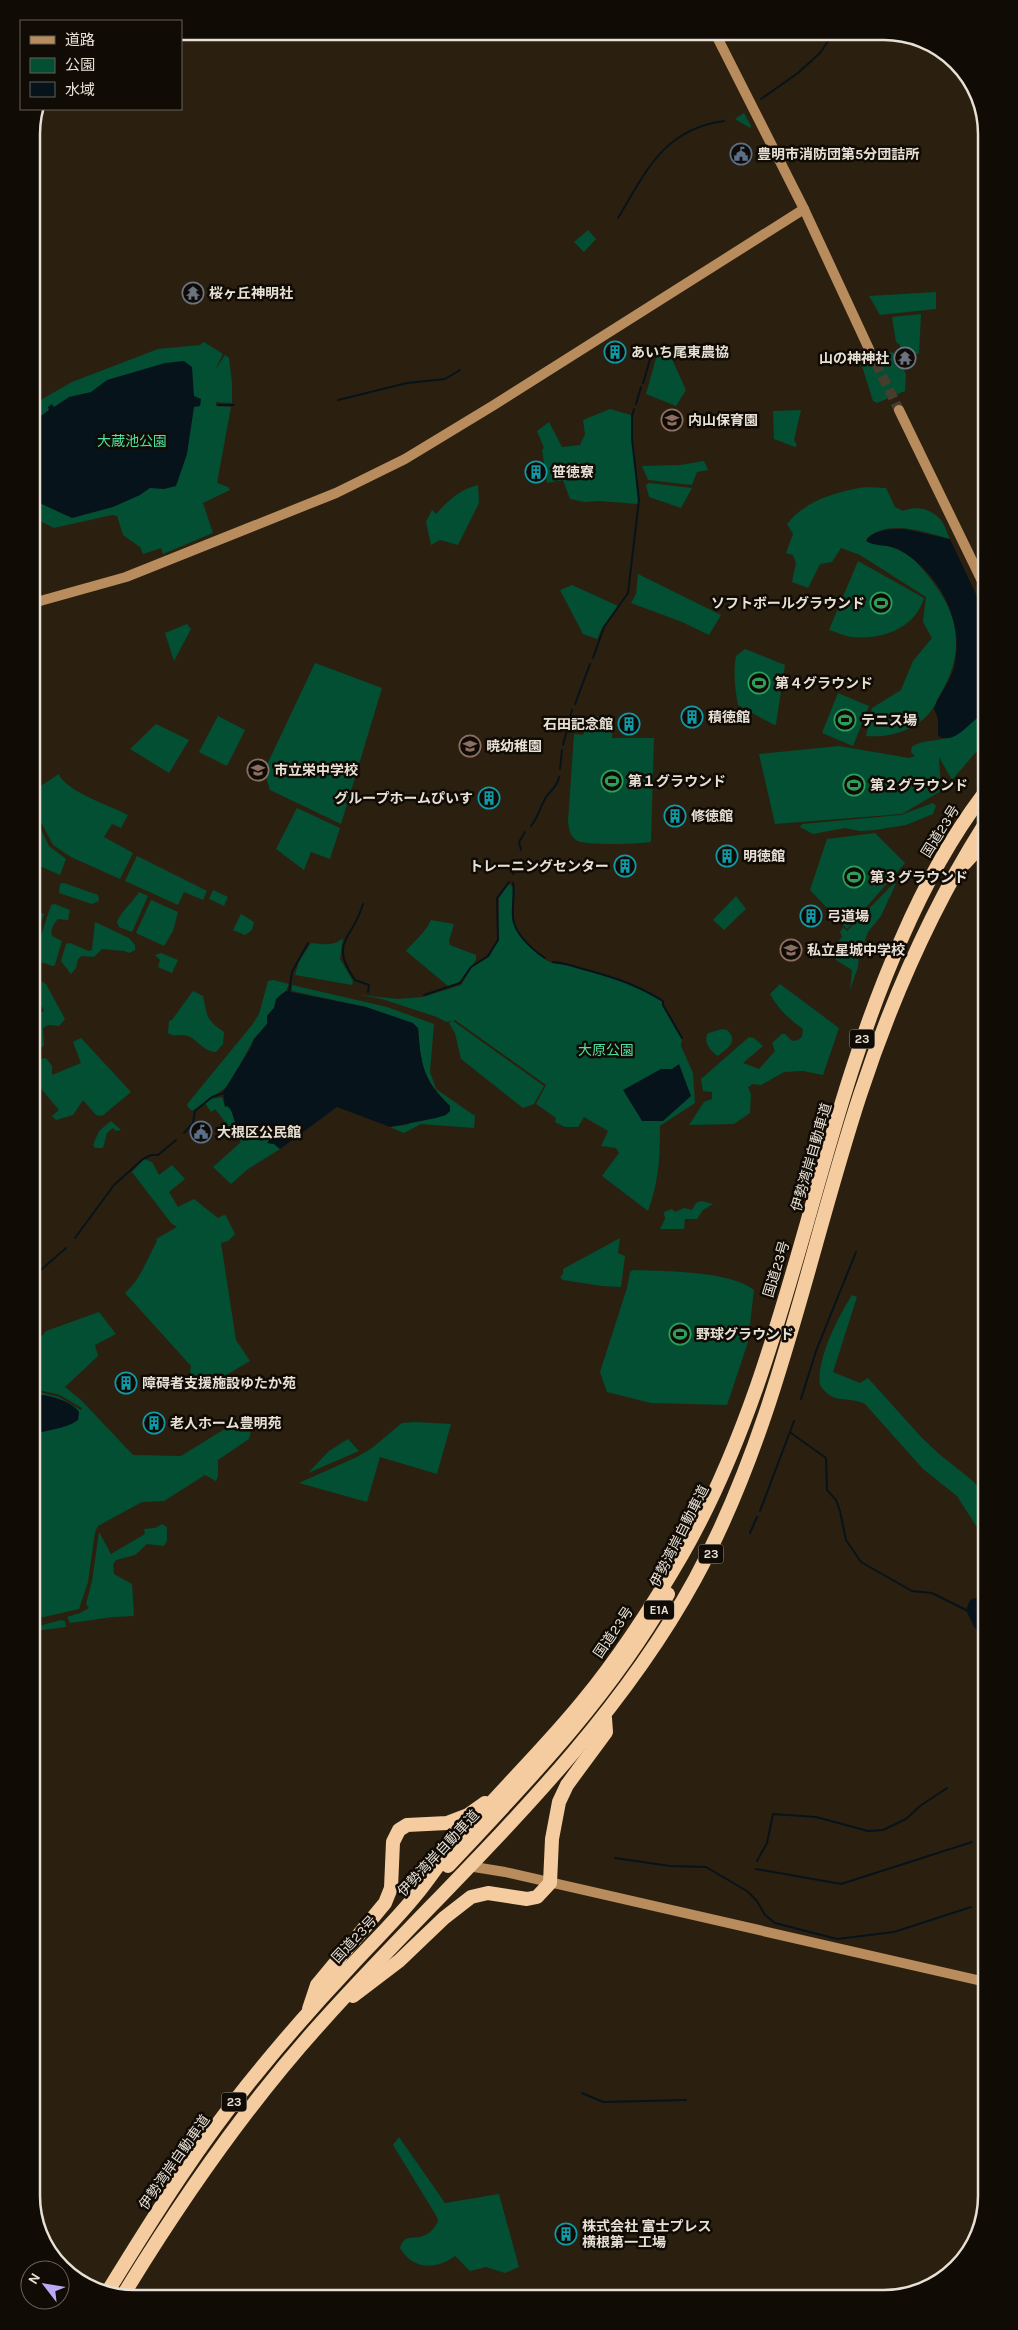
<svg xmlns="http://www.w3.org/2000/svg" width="1018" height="2330" viewBox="0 0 1018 2330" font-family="Karla,'Noto Sans JP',sans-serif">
<rect width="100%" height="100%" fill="#2b200f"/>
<g fill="#024f33">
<polygon points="744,113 751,126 750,128 735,119"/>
<polygon points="588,230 596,239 584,252 574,242"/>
<polygon points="936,292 936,309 880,315 869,296"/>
<polygon points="921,314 919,354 902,354 900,345 896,342 892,317"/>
<polygon points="204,342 223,354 215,370 225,355 229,358 232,383 232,403 216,402 216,406 231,407 217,483 228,487 230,490 203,503 213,533 163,554 161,548 143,554 140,547 123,535 117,516 112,515 54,528 32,517 32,405 72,382 158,349 200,345"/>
<polygon points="658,351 671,357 686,390 676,406 646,394"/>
<polygon points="891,352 894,353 906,374 905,391 877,403 873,401 862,366 863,364"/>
<polygon points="610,409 631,415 638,504 599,501 585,502 570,499 563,480 547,483 542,450 544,448 537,431 549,422 562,447 580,445 585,434 583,420"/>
<polygon points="801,410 794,440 797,445 795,447 774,439 773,411"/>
<polygon points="704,461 708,470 697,472 692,485 648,480 642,466 680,465"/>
<polygon points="649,483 692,488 681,508 649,497 646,485"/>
<path d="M478 485 479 503 458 545 440 540 431 545 426 522 432 510 436 514C448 501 460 489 478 485Z"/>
<path d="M865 487 886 488 895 507 903 511C915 506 929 508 939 518 944 522 947 533 950 539 926 532 887 518 866 539 882 545 898 547 912 558 920 565 926 573 932 581 962 619 964 657 938 698 936 701 936 705 933 708 919 730 890 738 866 736L872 708 901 690 913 661 932 638 923 622 926 597 860 555 841 548 832 562 820 564 808 588 792 582 796 563 793 555 786 553 793 534 787 524C806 500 836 492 865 487Z"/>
<path d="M858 561 924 598C915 629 881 640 851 637 844 636 836 632 829 630Z"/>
<polygon points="638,574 721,615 709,635 682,622 631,603 636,594"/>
<polygon points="572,585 618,606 602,628 597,639 583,634 560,590"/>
<polygon points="187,624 191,629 174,661 165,633"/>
<path d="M745 649 785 665 776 724 774 725 738 705C735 688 733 673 736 656Z"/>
<polygon points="315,663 382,688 341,824 270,790 264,771"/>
<polygon points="838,693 869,706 853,746 822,733"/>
<path d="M983 714V744L952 780 939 757 941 791 902 814 775 824 759 754 839 746 909 758 915 756 911 752 912 747C922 739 941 742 954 735 964 730 972 719 983 714Z"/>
<polygon points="218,716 245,730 227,766 199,752"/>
<path d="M613 716 612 738H654L651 842C640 844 584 846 576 840 570 836 569 829 568 822L574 734 583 735 588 717Z"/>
<polygon points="156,724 189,740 169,773 130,749"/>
<path d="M59 774C63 790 113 807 128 815L121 828 112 824 104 837 133 853 120 879 71 857 53 845 33 807V791Z"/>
<polygon points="933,803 936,806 933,814 906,825 875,830 860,831 845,828 813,834 800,827 802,824 901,815"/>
<polygon points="297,808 340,828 330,859 311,852 304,870 276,849"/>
<polygon points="33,813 49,846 66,859 60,875 42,867 37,869 33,885"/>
<polygon points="875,833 905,863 847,929 810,890 827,839"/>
<polygon points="137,856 207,891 203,900 184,892 178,905 125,881"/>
<polygon points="898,879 881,916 868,932 859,956 858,967 850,990 852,970 836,960 831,949 842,937 840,932 843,927 847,931"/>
<polygon points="64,883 98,895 99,901 92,904 59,893 60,884"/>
<path d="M509 884 513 887C513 897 512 908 513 918 515 936 535 954 550 962 558 966 567 963 576 968 610 977 632 982 663 1002L662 1005 682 1039 681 1046 693 1073 695 1103 660 1126C660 1158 659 1181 648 1211L602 1176 619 1153 616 1148 601 1146 608 1131 584 1117 578 1127H565L555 1122 556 1118 536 1104 546 1085 455 1020 453 1021 544 1086 534 1104 523 1108 461 1059 455 1033 449 1023 452 1021 446 1022 437 1017 382 999 360 995 398 999 423 997 461 985 472 967 489 957 498 940 499 898Z"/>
<polygon points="213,890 228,897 224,906 209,899"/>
<path d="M139 892 148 896 132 932 119 927 117 922C122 910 132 903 139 892Z"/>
<polygon points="736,896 746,909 724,930 713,920"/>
<polygon points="151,900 178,912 173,931 164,946 136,933"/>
<path d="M55 904 70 910 68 920 58 919C54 923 50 930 52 936L62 941 55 965 53 966 37 961 34 957 51 905Z"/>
<polygon points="33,908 44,914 40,925 33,924"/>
<polygon points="241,914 254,922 252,930 245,935 233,930"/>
<path d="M431 920 454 924 449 941 450 945 476 955V960L460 982 448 986 406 951C414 941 426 932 431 920Z"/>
<polygon points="95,922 129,938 135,945 135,950 129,953 124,951 102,949 94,957 82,956 78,959 76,968 71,974 61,961 66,944 70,943 89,951 92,950"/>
<path d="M343 938 340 959 353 981 352 985 295 975 299 961 311 943C322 944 334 947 343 938Z"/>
<polygon points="161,953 178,960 172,973 158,967 160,960 155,955"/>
<polygon points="38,979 46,984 65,1019 59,1026 48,1025 43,1028 44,1045 41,1048 34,1043 34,1015 44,1011 34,993 34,980"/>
<polygon points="273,980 289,984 286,991 280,995 274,1008 271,1011 267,1016 267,1024 254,1039 228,1086 192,1111 187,1106 188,1103 252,1025 259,1014 268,981"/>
<path d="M780 984 839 1028 823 1075 803 1071 784 1072 761 1085 753 1084 748 1087 751 1094 750 1113 734 1124 689 1125 704 1102 712 1099V1092L703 1091 701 1079 749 1037 754 1038 763 1046 743 1063 759 1069 775 1051 772 1043 782 1034H785L792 1041 798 1040 802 1037 803 1029C789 1019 778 1009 770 994Z"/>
<path d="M292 985 387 1007 434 1024 430 1072 436 1089 475 1116 474 1128 421 1124 404 1133 390 1127 406 1125 450 1106C422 1079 421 1064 418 1028L366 1007 292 991Z"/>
<path d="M193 991 203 996C208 1017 205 1019 224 1032L223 1044 216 1052C204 1052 198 1040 188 1036 180 1033 175 1038 168 1033L169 1021 172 1020Z"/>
<path d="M722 1029 727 1030C739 1041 728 1048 718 1056 710 1051 703 1041 708 1033Z"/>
<polygon points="81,1038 131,1092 102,1116 96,1115 83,1100 73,1115 56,1120 52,1116 59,1110 38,1085 34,1085 34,1060 46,1058 52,1066 52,1075 81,1063 73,1042"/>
<path d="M222 1097 225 1106H227C234 1111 232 1118 237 1124 242 1130 246 1131 249 1138L258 1139 268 1135 271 1138 268 1143 274 1144 280 1149 248 1169 231 1184 213 1167 241 1142 215 1109 211 1112 205 1103 211 1099Z"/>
<polygon points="111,1121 121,1130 116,1131 113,1128 107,1133 103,1148 95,1148 93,1145 99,1131"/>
<path d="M144 1159 152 1162 159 1175 172 1165 185 1179 169 1192 178 1207 194 1199 218 1218 224 1215 226 1216 235 1234 228 1241 221 1243 236 1340 250 1361 228 1374 233 1385 226 1389 219 1379 200 1385 190 1372 191 1366 125 1293C141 1279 147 1259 157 1241L156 1239 177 1227 171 1223 132 1172Z"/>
<polygon points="701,1201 713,1204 703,1210 697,1219 685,1219 684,1229 660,1229 665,1219 664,1212 672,1209 675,1212 684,1208 692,1210 696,1203"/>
<polygon points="620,1238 618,1253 625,1256 621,1287 602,1286 563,1280 560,1277 563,1274 563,1269"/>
<path d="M633 1270C663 1271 731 1271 754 1290L748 1342 727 1405 651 1403 607 1392 600 1372 627 1288 630 1272Z"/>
<path d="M852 1295 857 1297 833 1372 860 1383 868 1378 922 1438 939 1454 973 1481 985 1495V1540L957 1496 923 1469 865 1404C846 1395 834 1406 820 1385 816 1360 838 1317 852 1295Z"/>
<polygon points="99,1312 116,1334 95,1345 98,1356 65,1387 80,1399 133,1455 181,1456 239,1420 246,1429 251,1430 249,1439 218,1460 218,1476 216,1481 205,1475 164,1501 142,1502 98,1526 95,1532 88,1582 79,1609 35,1619 35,1434 56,1428 62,1428 39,1395 35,1394 35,1391 59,1397 81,1410 82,1408 60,1395 35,1389 35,1344 46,1331"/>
<polygon points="414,1422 451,1424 437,1474 380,1457 367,1502 299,1483 357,1457 372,1448 402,1423"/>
<polygon points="348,1439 359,1451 308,1473 329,1451"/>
<polygon points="162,1524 167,1527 167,1541 164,1546 147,1544 135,1555 116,1560 113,1565 114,1574 132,1584 134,1616 113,1617 70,1623 67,1617 80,1613 89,1608 86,1604 92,1581 99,1532 111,1554 145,1534 144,1529 155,1528"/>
<polygon points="61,1620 65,1621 66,1627 35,1631 35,1627"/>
<path d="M399 2137 445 2203 499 2194 519 2267 505 2273 486 2267 470 2271 455 2256C436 2270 413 2270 400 2248 405 2233 413 2240 423 2236 430 2234 434 2228 438 2222L437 2217 393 2145Z"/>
</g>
<g fill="#07131b">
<polygon points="184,361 192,367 194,396 201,399 200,406 194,407 187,454 176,486 164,489 150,488 140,495 113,507 72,518 35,501 32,498 32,422 49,410 48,407 52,404 54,407 69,397 91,392 107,380 165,363"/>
<path d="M905 529 950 539 983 609V714C970 721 955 746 938 736V719L934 708C940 693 950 682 954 667 966 622 938 571 898 549 888 544 874 547 866 541 873 529 892 529 905 529Z"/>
<path d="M286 991 366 1007 413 1023 418 1028C421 1064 422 1079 450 1106V1111L446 1115 436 1118 390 1127 337 1107 280 1149 274 1144 267 1143 271 1138 269 1135 258 1139 246 1136C245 1129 240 1129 236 1124 232 1117 234 1111 227 1106L225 1107 223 1092 250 1049 254 1039 267 1024V1016L274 1008 276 999Z"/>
<polygon points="679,1064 691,1096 663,1121 642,1121 623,1090 661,1069 672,1069"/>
<path d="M35 1394C48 1395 71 1400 79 1412L78 1420C66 1429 50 1429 35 1434Z"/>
<polygon points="978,1597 985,1597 985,1638 974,1627 966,1610 970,1600"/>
</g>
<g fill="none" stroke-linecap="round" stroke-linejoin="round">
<g stroke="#07131b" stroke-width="2">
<polyline points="761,99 798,73 820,53 835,31"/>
<path d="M618 218C646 171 664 129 724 121"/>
<polyline points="643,383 654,346"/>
<polyline points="338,400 407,383 445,379 460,370"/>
<polyline points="636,404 641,387"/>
<polyline points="218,405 234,405"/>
<polyline points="593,658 604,627 628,593 639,500 632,439 632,416 634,409"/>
<polyline points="575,704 590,664"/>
<polyline points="563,745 572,710"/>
<polyline points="560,769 562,750"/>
<path d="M531 826C538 817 539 810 544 801 548 791 557 789 559 777"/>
<polyline points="521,850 519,842 525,832"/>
<polyline points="513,874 521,859"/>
<path d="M513 883C515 892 512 906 513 918 515 935 532 949 545 958"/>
<path d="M363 904C353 940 328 941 355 980L369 985 368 992"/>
<path d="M553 962C566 963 575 967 587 970 616 978 637 985 663 1001V1005L682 1038"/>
<polyline points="289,992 292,972 308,943"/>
<polyline points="424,995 460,983 471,967 488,956 498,940 497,898 509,882"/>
<polyline points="184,1133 193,1123 195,1111 212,1097 224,1093"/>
<polyline points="75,1238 114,1185 143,1159 151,1155 158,1155 176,1140"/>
<polyline points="34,1276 66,1248"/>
<polyline points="801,1399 816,1351 856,1252"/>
<polyline points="791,1433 826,1458 827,1490 836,1500 840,1511 846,1540 861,1562 912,1591 932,1593 966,1610"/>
<polyline points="760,1511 794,1421"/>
<polyline points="750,1533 757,1517"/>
<polyline points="982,1839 986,1838"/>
<polyline points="615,1858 670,1866 706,1867 747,1891 757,1901 765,1915 775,1923 837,1939 894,1932 971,1907"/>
<polyline points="757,1861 767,1843 773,1814 816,1817 868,1831 883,1830 906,1819 920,1806 947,1788"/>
<polyline points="756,1869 841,1884 972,1842"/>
<polyline points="582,2093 603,2102 686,2100"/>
</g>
<polyline stroke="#473d2d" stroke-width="10" stroke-dasharray="10 5" stroke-linecap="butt" points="869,349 899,410"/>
<g stroke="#b88c5d" stroke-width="10">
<polyline points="804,209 869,349"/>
<polyline points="899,410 982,581"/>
<polyline points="33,603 126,577 336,493 405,459 494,405 804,209 714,31"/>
<polyline points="468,1866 505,1872 986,1982"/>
<polyline points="985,1982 982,1962 986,1932"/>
</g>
<g stroke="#f5cba0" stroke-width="14">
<polyline points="965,863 983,843"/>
<path d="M448 1866C528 1781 610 1696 668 1594"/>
<polyline points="353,1996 399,1961 444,1918 471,1897 488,1893 527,1899 537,1897 550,1883 552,1839 559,1802 567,1785 606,1732 605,1718"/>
<polyline points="309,2009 317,1985 385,1903 391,1888 393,1842 399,1830 407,1825 447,1823 468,1815 485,1803"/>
<path d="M108 2291C154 2216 201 2141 257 2073 287 2036 318 2001 350 1967 372 1943 396 1920 416 1895 431 1877 443 1857 459 1839 499 1792 544 1749 583 1701 620 1656 653 1605 682 1555 791 1364 812 1140 901 940 923 889 949 840 983 795"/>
</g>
<path stroke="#f5cba0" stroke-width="14" d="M122 2297C181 2200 245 2107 321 2023 450 1879 601 1751 695 1579 777 1428 807 1257 860 1095 891 1001 930 911 983 827"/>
</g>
<defs>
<g id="civic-ring" transform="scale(1.125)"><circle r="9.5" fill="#100b05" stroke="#5c6f8a" stroke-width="1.5"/><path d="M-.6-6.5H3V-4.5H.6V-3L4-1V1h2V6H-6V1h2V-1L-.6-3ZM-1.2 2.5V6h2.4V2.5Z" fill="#5c6f8a"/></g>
<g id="temple-ring" transform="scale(1.125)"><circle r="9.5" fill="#100b05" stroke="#6b7280" stroke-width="1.5"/><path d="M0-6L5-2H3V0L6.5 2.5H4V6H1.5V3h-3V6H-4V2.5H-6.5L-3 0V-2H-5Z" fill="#6b7280"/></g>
<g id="building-ring" transform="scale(1.125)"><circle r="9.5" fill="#100b05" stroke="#0f9aa8" stroke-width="1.5"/><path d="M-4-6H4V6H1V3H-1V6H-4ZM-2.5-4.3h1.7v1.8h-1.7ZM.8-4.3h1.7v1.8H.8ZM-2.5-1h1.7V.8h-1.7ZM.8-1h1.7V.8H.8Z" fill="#0f9aa8"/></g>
<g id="school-ring" transform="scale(1.125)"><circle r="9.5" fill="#100b05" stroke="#8d6e63" stroke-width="1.5"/><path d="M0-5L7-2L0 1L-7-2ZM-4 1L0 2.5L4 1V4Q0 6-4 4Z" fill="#8d6e63"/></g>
<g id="stadium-ring" transform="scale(1.125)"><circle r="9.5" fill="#100b05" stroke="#2e9e5b" stroke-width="1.5"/><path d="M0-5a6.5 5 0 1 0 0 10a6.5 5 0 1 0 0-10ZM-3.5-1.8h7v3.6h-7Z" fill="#2e9e5b"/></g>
</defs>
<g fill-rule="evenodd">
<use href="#civic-ring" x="741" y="154"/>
<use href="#temple-ring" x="193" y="293"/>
<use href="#building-ring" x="615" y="352"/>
<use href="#temple-ring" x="905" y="358"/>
<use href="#school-ring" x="672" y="420"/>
<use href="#building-ring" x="536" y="472"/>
<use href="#stadium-ring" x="881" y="603"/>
<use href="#stadium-ring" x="759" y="683"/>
<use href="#building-ring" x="692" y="717"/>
<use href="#stadium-ring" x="845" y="720"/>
<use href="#building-ring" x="629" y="724"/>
<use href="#school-ring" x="470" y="746"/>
<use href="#school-ring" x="258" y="770"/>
<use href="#stadium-ring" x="612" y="781"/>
<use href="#stadium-ring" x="854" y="785"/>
<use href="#building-ring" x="489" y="798"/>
<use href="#building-ring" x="675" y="816"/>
<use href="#building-ring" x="727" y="856"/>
<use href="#building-ring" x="625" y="866"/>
<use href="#stadium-ring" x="854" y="877"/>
<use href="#building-ring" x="811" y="916"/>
<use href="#school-ring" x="791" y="950"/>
<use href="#civic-ring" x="201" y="1132"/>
<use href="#stadium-ring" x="680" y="1334"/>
<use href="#building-ring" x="126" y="1383"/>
<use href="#building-ring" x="154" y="1423"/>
<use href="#building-ring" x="566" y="2234"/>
</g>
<g text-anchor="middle" stroke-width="5" stroke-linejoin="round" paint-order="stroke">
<g fill="#100b05" stroke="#a6a097" stroke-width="1">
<rect x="849.5" y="1029.5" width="25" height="19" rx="4"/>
<rect x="698.5" y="1544.5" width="25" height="19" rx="4"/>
<rect x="644" y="1600.5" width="30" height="19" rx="4"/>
<rect x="221.5" y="2092.5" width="25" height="19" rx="4"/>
</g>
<g font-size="12" font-weight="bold" fill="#e7e0d5">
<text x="862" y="1043">23</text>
<text x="711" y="1558">23</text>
<text x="659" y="1614">E1A</text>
<text x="234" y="2106">23</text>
</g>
<g font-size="14" font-weight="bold" fill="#e7e0d5" stroke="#100b05" text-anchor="start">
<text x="757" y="159">豊明市消防団第5分団詰所</text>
<text x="209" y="298">桜ヶ丘神明社</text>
<text x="631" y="357">あいち尾東農協</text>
<text x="889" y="363" text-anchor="end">山の神神社</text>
<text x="688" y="425">内山保育園</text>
<text x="552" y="477">笹徳寮</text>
<text x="865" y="608" text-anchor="end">ソフトボールグラウンド</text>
<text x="775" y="688">第４グラウンド</text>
<text x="708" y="722">積徳館</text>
<text x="861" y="725">テニス場</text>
<text x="613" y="729" text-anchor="end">石田記念館</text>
<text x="486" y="751">暁幼稚園</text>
<text x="274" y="775">市立栄中学校</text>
<text x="628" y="786">第１グラウンド</text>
<text x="870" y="790">第２グラウンド</text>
<text x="473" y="803" text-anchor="end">グループホームぴいす</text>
<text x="691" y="821">修徳館</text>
<text x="743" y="861">明徳館</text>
<text x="609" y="871" text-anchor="end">トレーニングセンター</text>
<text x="870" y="882">第３グラウンド</text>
<text x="827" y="921">弓道場</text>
<text x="807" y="955">私立星城中学校</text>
<text x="217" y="1137">大根区公民館</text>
<text x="696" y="1339">野球グラウンド</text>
<text x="142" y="1388">障碍者支援施設ゆたか苑</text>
<text x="170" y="1428">老人ホーム豊明苑</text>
<text x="582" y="2231">株式会社 富士プレス<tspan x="582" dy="16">横根第一工場</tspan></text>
</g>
<g font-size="14" fill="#51e0a1" stroke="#100b05">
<text x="132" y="446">大蔵池公園</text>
<text x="606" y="1055">大原公園</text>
</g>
<g font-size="14" fill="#e7e0d5" stroke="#100b05">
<text transform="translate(940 831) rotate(-58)" y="5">国道23号</text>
<text transform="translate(811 1157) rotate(-74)" y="5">伊勢湾岸自動車道</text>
<text transform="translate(776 1269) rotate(-73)" y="5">国道23号</text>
<text transform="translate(679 1536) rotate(-63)" y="5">伊勢湾岸自動車道</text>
<text transform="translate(613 1632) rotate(-56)" y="5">国道23号</text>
<text transform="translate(438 1853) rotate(-47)" y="5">伊勢湾岸自動車道</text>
<text transform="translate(354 1939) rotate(-47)" y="5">国道23号</text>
<text transform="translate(174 2162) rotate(-55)" y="5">伊勢湾岸自動車道</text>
</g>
</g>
<path d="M0 0H1018V2330H0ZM134 40H884A94 94 0 0 1 978 134V2196A94 94 0 0 1 884 2290H134A94 94 0 0 1 40 2196V134A94 94 0 0 1 134 40Z" fill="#100b05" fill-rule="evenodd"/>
<path fill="none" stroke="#e7e0d5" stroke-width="2.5" d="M134 40H884A94 94 0 0 1 978 134V2196A94 94 0 0 1 884 2290H134A94 94 0 0 1 40 2196V134A94 94 0 0 1 134 40Z"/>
<rect x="20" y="20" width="162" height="90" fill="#100b05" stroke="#666058"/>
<rect x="30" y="36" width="25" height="8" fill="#b88c5d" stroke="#666058"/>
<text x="65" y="45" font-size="15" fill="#e7e0d5">道路</text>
<rect x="30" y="58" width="25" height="15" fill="#024f33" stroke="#666058"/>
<text x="65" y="70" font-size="15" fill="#e7e0d5">公園</text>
<rect x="30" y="82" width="25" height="15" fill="#07131b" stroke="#666058"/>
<text x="65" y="95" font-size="15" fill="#e7e0d5">水域</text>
<g transform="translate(45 2285) rotate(301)"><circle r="24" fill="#100b05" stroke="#666058"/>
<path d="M0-4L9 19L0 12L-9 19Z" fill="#baaaf6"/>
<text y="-8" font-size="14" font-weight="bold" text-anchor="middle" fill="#e7e0d5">N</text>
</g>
</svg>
